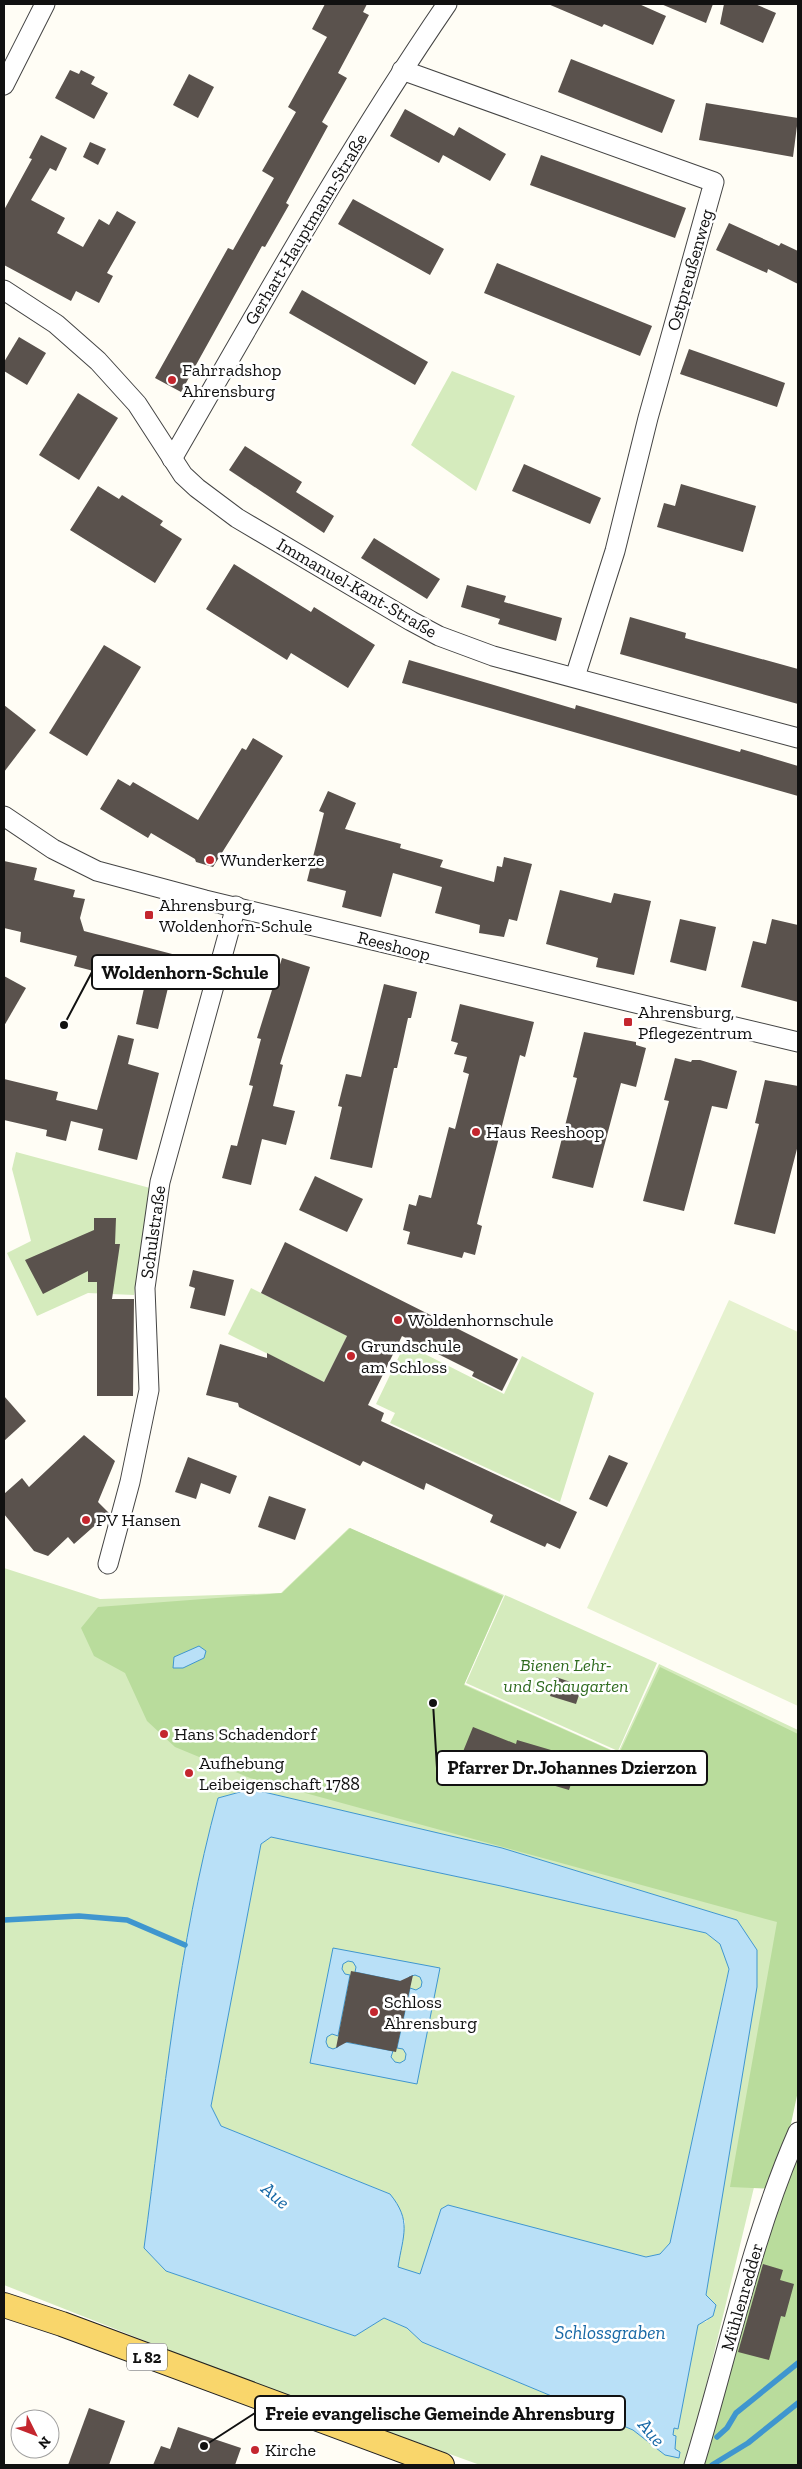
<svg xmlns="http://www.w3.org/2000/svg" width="802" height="2469" viewBox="0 0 802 2469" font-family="'Zilla Slab',serif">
<rect width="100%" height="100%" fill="#fffdf5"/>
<g fill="#d5ebbd" fill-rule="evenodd">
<polygon points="452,371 515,396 476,491 411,445"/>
<polygon points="16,1152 150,1188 134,1295 88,1293 37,1316 7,1253 31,1241 12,1169"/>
<polygon points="251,1288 347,1336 324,1382 228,1334"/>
<polygon points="405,1344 504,1394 522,1356 594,1393 560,1502 390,1423 395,1413 376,1404"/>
<path d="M349 1528 504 1595 464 1684 618 1753 659 1664 798 1730V2086L763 2150 687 2465H480L234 2376 4 2285V1568L100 1599 281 1593ZM250 1789 502 1848 737 1920 757 1950 706 2296 716 2305 707 2321 698 2324 678 2428H674L672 2435 676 2436 675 2449 665 2455 633 2430 422 2342 407 2328 384 2318 355 2336 166 2271 144 2248C164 2098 178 1945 218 1798Z"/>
<polygon points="505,1595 657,1663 618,1751 466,1683"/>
<polygon points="271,1837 501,1886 706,1933 720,1944 729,1968 670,2243 660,2254 646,2257 441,2209 420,2274 397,2267 405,2222 390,2194 221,2126 211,2106 261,1844"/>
</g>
<g fill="#b9dc9c">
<polygon points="350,1528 503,1596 464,1685 619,1754 660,1667 798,1734 798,2091 777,2189 730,2187 777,1922 250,1778 175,1747 147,1721 125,1673 94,1656 81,1628 98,1607 282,1593"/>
<polygon points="798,2147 798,2465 699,2465 731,2349"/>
</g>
<polygon fill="#e6f2cf" points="729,1300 798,1332 798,1706 587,1608"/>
<g fill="#b9e0f7" stroke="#3f96cf" fill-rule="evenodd">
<polygon points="199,1646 206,1651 204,1658 183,1668 173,1668 174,1657"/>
<path d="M251 1789 502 1848 737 1920 757 1950V1987L706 2295 716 2305 713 2316 698 2325 678 2429 674 2428 673 2435 676 2436 675 2449 680 2452 679 2458 665 2455 633 2430 422 2342 407 2328 384 2318 355 2336 166 2271 144 2248C164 2098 178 1945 218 1798ZM271 1837 501 1886 706 1933 720 1944 729 1969 670 2243 660 2254 646 2257 448 2205 441 2209 420 2274 398 2267C403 2235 412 2221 390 2194L221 2126 211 2106 261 1844Z"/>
<path d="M333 1948 440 1968 417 2084 310 2063ZM348 1961 353 1962 356 1967 355 1972 408 1983 409 1977 415 1975 420 1977 422 1982 421 1987 416 1990 410 1988 397 2048 403 2049 406 2054 405 2060 400 2063 395 2062 391 2057 393 2051 340 2041 338 2047 333 2049 328 2047 326 2042 327 2037 332 2034 338 2036 350 1975 345 1974 342 1969 343 1964Z"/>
</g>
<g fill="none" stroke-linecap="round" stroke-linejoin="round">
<g stroke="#3f96cf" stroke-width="5.5">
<polyline points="4,1920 79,1916 127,1920 185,1945"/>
<polyline points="717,2437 727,2428 736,2413 798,2363"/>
<polyline points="712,2465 748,2443 798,2403"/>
</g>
</g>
<g fill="#5a524d">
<polygon points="325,4 367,4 363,12 369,15 338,73 347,78 322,122 328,126 286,203 289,205 265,247 262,246 181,392 155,378 228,248 233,250 274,178 262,171 296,112 288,107 327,37 312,29"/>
<polygon points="548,4 639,4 666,16 653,45 604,24 602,27"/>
<polygon points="661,4 713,4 706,23"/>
<polygon points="724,4 755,4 776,13 763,43 720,24"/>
<polygon points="571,59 675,100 662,133 558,92"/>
<polygon points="70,70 79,74 81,70 95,77 91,84 108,93 94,119 55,98"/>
<polygon points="189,74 214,87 198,118 173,105"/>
<polygon points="706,103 798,118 793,157 699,140"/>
<polygon points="405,109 454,136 459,127 506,154 490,181 443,155 439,163 390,136"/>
<polygon points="41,135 67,148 56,171 50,168 31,200 65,218 57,233 83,247 99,219 109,225 117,211 136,222 107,273 113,276 99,303 76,291 71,301 4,265 4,210 32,159 29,158"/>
<polygon points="90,142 106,149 98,165 83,157"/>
<polygon points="541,155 686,208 675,238 530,185"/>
<polygon points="353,199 444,249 430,275 338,224"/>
<polygon points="729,223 779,246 781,243 798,251 798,284 768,269 767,273 716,250"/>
<polygon points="497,263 652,326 640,356 484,293"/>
<polygon points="302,290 428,362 415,385 289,313"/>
<polygon points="19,337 46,353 27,385 4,371 4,362"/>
<polygon points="689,349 785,383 777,407 680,374"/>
<polygon points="78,393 118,418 79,480 39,455"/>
<polygon points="245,446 302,482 296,492 334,516 324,533 229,470"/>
<polygon points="524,464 601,498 590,524 512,491"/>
<polygon points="681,484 756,506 743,552 657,527 664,503 675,506"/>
<polygon points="98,486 119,499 122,495 163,521 160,525 182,539 155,583 70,530"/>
<polygon points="374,538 440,579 427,599 361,558"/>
<polygon points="234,564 311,612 314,607 375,645 348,688 291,653 287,660 206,609"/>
<polygon points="467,585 506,596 504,602 562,618 556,641 498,624 500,619 461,607"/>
<polygon points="630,617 686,633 685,638 798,669 798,704 620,654"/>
<polygon points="104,645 141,667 87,756 49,733"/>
<polygon points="409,660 575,709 576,705 740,752 741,749 798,766 798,796 402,683"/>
<polygon points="4,705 36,730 4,772"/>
<polygon points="253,738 283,756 213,867 196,862 195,859 151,833 148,838 100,809 118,779 130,786 133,782 198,820 242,748 246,750"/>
<polygon points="328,791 356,803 345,829 401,844 400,848 443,860 440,867 494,882 497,866 502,867 504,857 532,864 517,921 509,919 504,937 479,933 480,925 435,913 442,887 393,873 381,917 342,907 346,891 307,881 324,813 319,811"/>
<polygon points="4,861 37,868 34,880 75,890 73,897 85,899 80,918 84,931 176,955 158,1029 136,1024 145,984 74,966 77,956 20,942 21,932 4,928"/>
<polygon points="560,890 611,903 614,893 651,901 634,975 596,967 598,958 546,944"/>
<polygon points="680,919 716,927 706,971 670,962"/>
<polygon points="772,919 798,925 798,1002 741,987 753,941 766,944"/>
<polygon points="282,958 310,967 280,1064 283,1065 273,1106 295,1111 286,1145 262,1139 251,1185 222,1178 231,1145 237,1146 253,1086 249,1085 261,1039 257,1038"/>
<polygon points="4,976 26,988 4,1026"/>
<polygon points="384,984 417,992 411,1018 408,1018 397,1068 394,1068 372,1168 330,1159 342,1107 338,1106 346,1074 361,1077"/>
<polygon points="460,1004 534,1022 525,1057 520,1055 477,1224 482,1226 475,1255 464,1252 462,1258 407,1244 410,1232 403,1230 409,1204 416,1206 419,1195 431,1198 449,1127 455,1129 469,1074 463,1072 467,1057 454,1054 458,1043 451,1041"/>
<polygon points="584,1032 636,1042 636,1045 646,1048 636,1087 621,1083 593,1188 552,1178 577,1078 573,1077"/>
<polygon points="118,1035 134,1039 128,1064 159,1073 137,1160 98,1150 103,1129 71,1121 66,1141 46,1136 47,1130 4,1120 4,1079 58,1092 56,1100 97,1110"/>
<polygon points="675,1058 691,1062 692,1060 700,1060 737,1071 727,1109 712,1106 684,1211 643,1201 669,1101 664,1100"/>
<polygon points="765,1080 798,1086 798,1145 775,1234 734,1224 759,1124 755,1123"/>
<polygon points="315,1176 363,1199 347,1232 299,1210"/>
<polygon points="94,1218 116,1218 115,1244 120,1244 112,1299 134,1299 133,1396 97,1396 97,1282 88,1282 88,1271 43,1294 25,1260 94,1230"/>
<polygon points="285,1242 518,1359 502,1391 472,1376 474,1372 402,1336 368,1405 384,1413 381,1421 577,1512 560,1549 547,1543 545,1547 490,1522 493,1515 426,1483 424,1490 363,1461 360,1466 239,1407 238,1403 206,1395 220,1344 267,1358 267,1353 324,1382 347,1336 261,1293"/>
<polygon points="193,1270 234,1280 225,1316 190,1308 195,1288 189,1286"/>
<polygon points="4,1396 26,1421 4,1441"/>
<polygon points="84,1435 115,1461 98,1502 109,1513 74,1544 68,1537 48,1556 34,1551 4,1514 4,1494 22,1478 29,1487"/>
<polygon points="609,1455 628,1463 607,1507 589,1499"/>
<polygon points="188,1457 237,1476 230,1494 201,1483 196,1499 175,1492"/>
<polygon points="269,1496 306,1509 295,1540 258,1527"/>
<polygon points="556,1677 582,1686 576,1704 550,1696"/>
<polygon points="473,1727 516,1744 517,1740 585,1760 578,1783 572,1781 569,1790 508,1772 462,1754"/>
<polygon points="351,1971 400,1981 413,1975 396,2052 347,2042 336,2048"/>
<polygon points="763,2264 783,2270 780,2280 794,2284 785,2317 781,2316 769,2360 738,2352"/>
<polygon points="89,2408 125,2421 109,2465 68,2465"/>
<polygon points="178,2427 241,2448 235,2465 153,2465 161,2446 170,2449"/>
</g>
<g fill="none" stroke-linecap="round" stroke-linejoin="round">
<g stroke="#444" stroke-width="21">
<g id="minor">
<polyline points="402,70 714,182 648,418 615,551 575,677"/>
<polyline points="4,85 45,4"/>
<polyline points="4,290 56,324 98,361 137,404 183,475 197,488 237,518 411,621 439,636 493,656 798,738"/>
<path d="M172 459C261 305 347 150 447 4"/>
<polyline points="4,816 53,849 97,871 205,900 798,1042"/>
<polyline points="108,1564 130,1482 149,1390 145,1288 160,1182 236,906"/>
<path d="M694 2465C728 2354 751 2239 798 2132"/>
</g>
</g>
<g stroke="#222" stroke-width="26">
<polyline id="major" points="4,2305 62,2324 442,2465"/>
</g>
<use href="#minor" stroke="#fff" stroke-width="19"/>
<use href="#major" stroke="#f9d66b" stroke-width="24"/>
</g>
<g fill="#c4262e" stroke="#fff" stroke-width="2">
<circle cx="172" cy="380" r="5"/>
<circle cx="210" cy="860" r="5"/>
<rect x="144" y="910" width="10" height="10" rx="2.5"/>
<rect x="623" y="1017" width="10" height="10" rx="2.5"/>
<circle cx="476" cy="1132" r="5"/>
<circle cx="398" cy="1320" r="5"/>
<circle cx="351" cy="1356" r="5"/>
<circle cx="86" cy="1520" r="5"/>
<circle cx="164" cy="1734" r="5"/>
<circle cx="189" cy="1773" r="5"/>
<circle cx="374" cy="2012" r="5"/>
<circle cx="255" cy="2450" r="5"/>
</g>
<g text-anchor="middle" stroke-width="5" stroke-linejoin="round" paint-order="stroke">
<rect fill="#fff" stroke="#585858" stroke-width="1" x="127" y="2343.5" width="40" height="27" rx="4"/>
<g font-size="16" font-weight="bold" fill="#111">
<text x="147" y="2363">L 82</text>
</g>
<g font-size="18" fill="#111" stroke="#fff">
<text transform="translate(306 229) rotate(-59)" y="6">Gerhart-Hauptmann-Straße</text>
<text transform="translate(690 270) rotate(-74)" y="6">Ostpreußenweg</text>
<text transform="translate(357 588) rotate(30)" y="6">Immanuel-Kant-Straße</text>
<text transform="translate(394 946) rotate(14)" y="6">Reeshoop</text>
<text transform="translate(153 1232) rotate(-82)" y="6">Schulstraße</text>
<text transform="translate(742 2297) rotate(-74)" y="6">Mühlenredder</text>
</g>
<g font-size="18" fill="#111" stroke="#fff" text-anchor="start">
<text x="182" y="376">Fahrradshop<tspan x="182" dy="21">Ahrensburg</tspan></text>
<text x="220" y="866">Wunderkerze</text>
<text x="159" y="911">Ahrensburg,<tspan x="159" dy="21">Woldenhorn-Schule</tspan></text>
<text x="638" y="1018">Ahrensburg,<tspan x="638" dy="21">Pflegezentrum</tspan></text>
<text x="486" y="1138">Haus Reeshoop</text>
<text x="408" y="1326">Woldenhornschule</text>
<text x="361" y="1352">Grundschule<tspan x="361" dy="21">am Schloss</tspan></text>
<text x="96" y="1526">PV Hansen</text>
<text x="174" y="1740">Hans Schadendorf</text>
<text x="199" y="1769">Aufhebung<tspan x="199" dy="21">Leibeigenschaft 1788</tspan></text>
<text x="384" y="2008">Schloss<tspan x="384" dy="21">Ahrensburg</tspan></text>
<text x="265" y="2456">Kirche</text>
</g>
<g font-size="18" font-style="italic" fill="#2f6b1f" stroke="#fff">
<text x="566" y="1671">Bienen Lehr-<tspan x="566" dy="21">und Schaugarten</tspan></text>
</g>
<g font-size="19" font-style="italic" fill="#1768a6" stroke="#fff">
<text transform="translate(276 2195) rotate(41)" y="7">Aue</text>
<text x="610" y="2339">Schlossgraben</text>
<text transform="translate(652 2432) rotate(49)" y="7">Aue</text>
</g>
</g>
<path fill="none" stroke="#111" stroke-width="2" d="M64 1025L92 972M433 1703L437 1768M204 2446L255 2413"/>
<g fill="#111" stroke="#fff" stroke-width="2">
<circle cx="64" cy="1025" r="5"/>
<circle cx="433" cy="1703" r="5"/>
<circle cx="204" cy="2446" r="5"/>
</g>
<g fill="#fff" stroke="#111" stroke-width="2">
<rect x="92" y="955" width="187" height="34" rx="5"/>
<rect x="437" y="1751" width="270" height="34" rx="5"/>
<rect x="255" y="2396" width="370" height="34" rx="5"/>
</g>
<g font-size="19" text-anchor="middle" font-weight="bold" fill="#111">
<text x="185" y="979">Woldenhorn-Schule</text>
<text x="572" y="1774">Pfarrer Dr.Johannes Dzierzon</text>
<text x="440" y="2420">Freie evangelische Gemeinde Ahrensburg</text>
</g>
<rect width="802" height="2469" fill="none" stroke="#111111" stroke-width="10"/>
<g transform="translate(35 2434) rotate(132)"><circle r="24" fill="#ffffff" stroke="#a0a0a0"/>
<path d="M0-4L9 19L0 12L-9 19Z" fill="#c4262e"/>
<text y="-8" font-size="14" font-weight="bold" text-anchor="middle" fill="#111111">N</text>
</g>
</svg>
